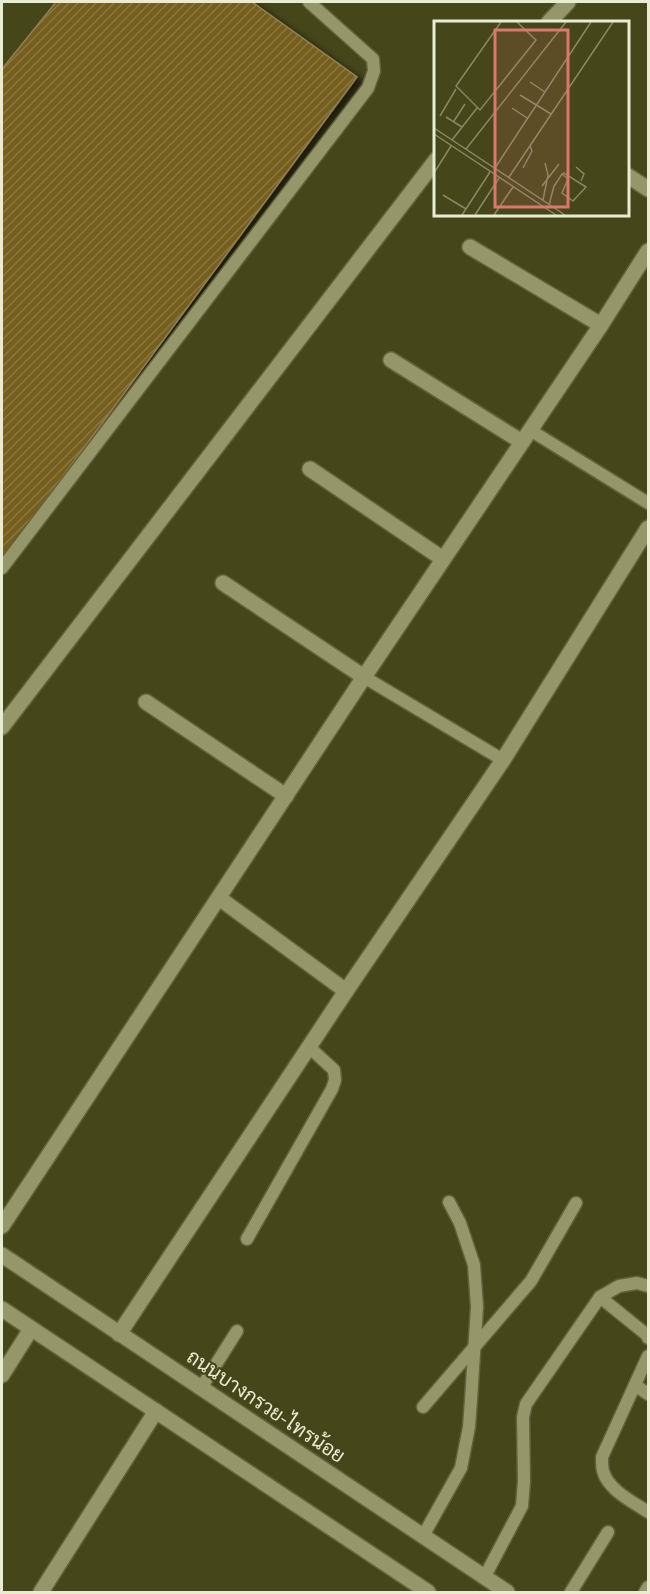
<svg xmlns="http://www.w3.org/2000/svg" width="650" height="1594" viewBox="0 0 650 1594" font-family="'Sofia Sans Condensed',Sarabun,sans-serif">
<defs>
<pattern id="building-hatch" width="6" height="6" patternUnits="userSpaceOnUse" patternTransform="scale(1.5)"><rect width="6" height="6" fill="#765f1f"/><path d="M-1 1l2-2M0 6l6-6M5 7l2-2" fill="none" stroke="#8a763f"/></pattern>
<filter id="shadow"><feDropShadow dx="6" dy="4" stdDeviation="3" flood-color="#0009"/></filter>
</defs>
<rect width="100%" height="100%" fill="#46461b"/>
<polygon fill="url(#building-hatch)" stroke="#918055" stroke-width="1.5" filter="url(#shadow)" points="56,2 252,2 357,77 2,559 2,69"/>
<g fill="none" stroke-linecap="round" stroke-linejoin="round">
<g stroke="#62613b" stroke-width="15">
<g id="lane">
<polyline points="530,430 648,503"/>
<polyline points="2,568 368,88 374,71 373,59 309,2"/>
<polyline points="364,677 503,760"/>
<polyline points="247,1239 332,1089 335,1080 334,1070 309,1047"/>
<polyline points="600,1297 647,1335 648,1338"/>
<path d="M648 1356 602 1457C602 1462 602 1467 603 1471 608 1490 633 1502 648 1512"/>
<polyline points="635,1385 648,1394"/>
<polyline points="201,1388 237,1331"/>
<polyline points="423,1407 531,1281 576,1203"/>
<polyline points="423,1536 461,1468 469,1427 471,1400 477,1307 474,1265 460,1223 449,1202"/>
<polyline points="484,1578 522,1506 524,1481 523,1417 526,1404 600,1297 619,1286 637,1283 648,1286"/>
<polyline points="571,1592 608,1532"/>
<polyline points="645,1592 648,1587"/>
</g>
</g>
<g stroke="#62613b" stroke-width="18">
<g id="street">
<polyline points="549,22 568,2"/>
<polyline points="628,176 648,189"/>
<polyline points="470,247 601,325"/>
<polyline points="391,360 522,442"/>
<polyline points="310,469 443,559"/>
<polyline points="223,583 364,677"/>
<polyline points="146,702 286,796"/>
<polyline points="2,727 436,160"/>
<polyline points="219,898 346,991"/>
<polyline points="2,1226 364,677 601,325 648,251"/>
<polyline points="119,1334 346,991 503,760 648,528"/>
<polyline points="2,1375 31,1329"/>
<polyline points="41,1592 156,1411"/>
</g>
</g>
<g stroke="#62613b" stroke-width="18">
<g id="secondary">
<polyline points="2,1255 507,1592"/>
<polyline points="2,1309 428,1592"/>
</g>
</g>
<use href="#lane" stroke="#959669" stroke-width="12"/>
<use href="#street" stroke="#959669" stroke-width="15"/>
<use href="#secondary" stroke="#959669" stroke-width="15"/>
</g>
<g text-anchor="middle" stroke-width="4.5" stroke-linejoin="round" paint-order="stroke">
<g font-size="20" fill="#eaebd3" stroke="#46461b">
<text transform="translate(266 1406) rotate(34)" y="7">ถนนบางกรวย-ไทรน้อย</text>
</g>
</g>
<g transform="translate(434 21)">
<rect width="195" height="195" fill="#46461b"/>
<path fill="none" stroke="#888865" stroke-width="1.5" d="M67 1 22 65 46 89 102 19 83 1M96 61 111 71M86 74 117 93M78 87 93 97M6 95 22 68M12 96 28 106M20 100 31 83M0 107 131 194M0 113 122 194M18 119 43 87M32 128 132 1M142 146 150 153 147 160M61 147 157 1M89 147 98 130 96 125M0 152 17 125M75 156 179 1M108 165 125 143M9 174 32 188M109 179 114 154 111 142M115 184 120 165 128 153 130 152 152 166 139 180 128 172 134 158 128 153M28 194 56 151M41 194 65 157M60 194 79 166"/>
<path fill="#de766c" fill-opacity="0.15" stroke="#de766c" stroke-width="3" d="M61 9H134V186H61Z"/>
<rect width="195" height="195" fill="none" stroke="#eaebd3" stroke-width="3"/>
</g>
<rect width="650" height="1594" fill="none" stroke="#eaebd3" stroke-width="6"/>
</svg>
